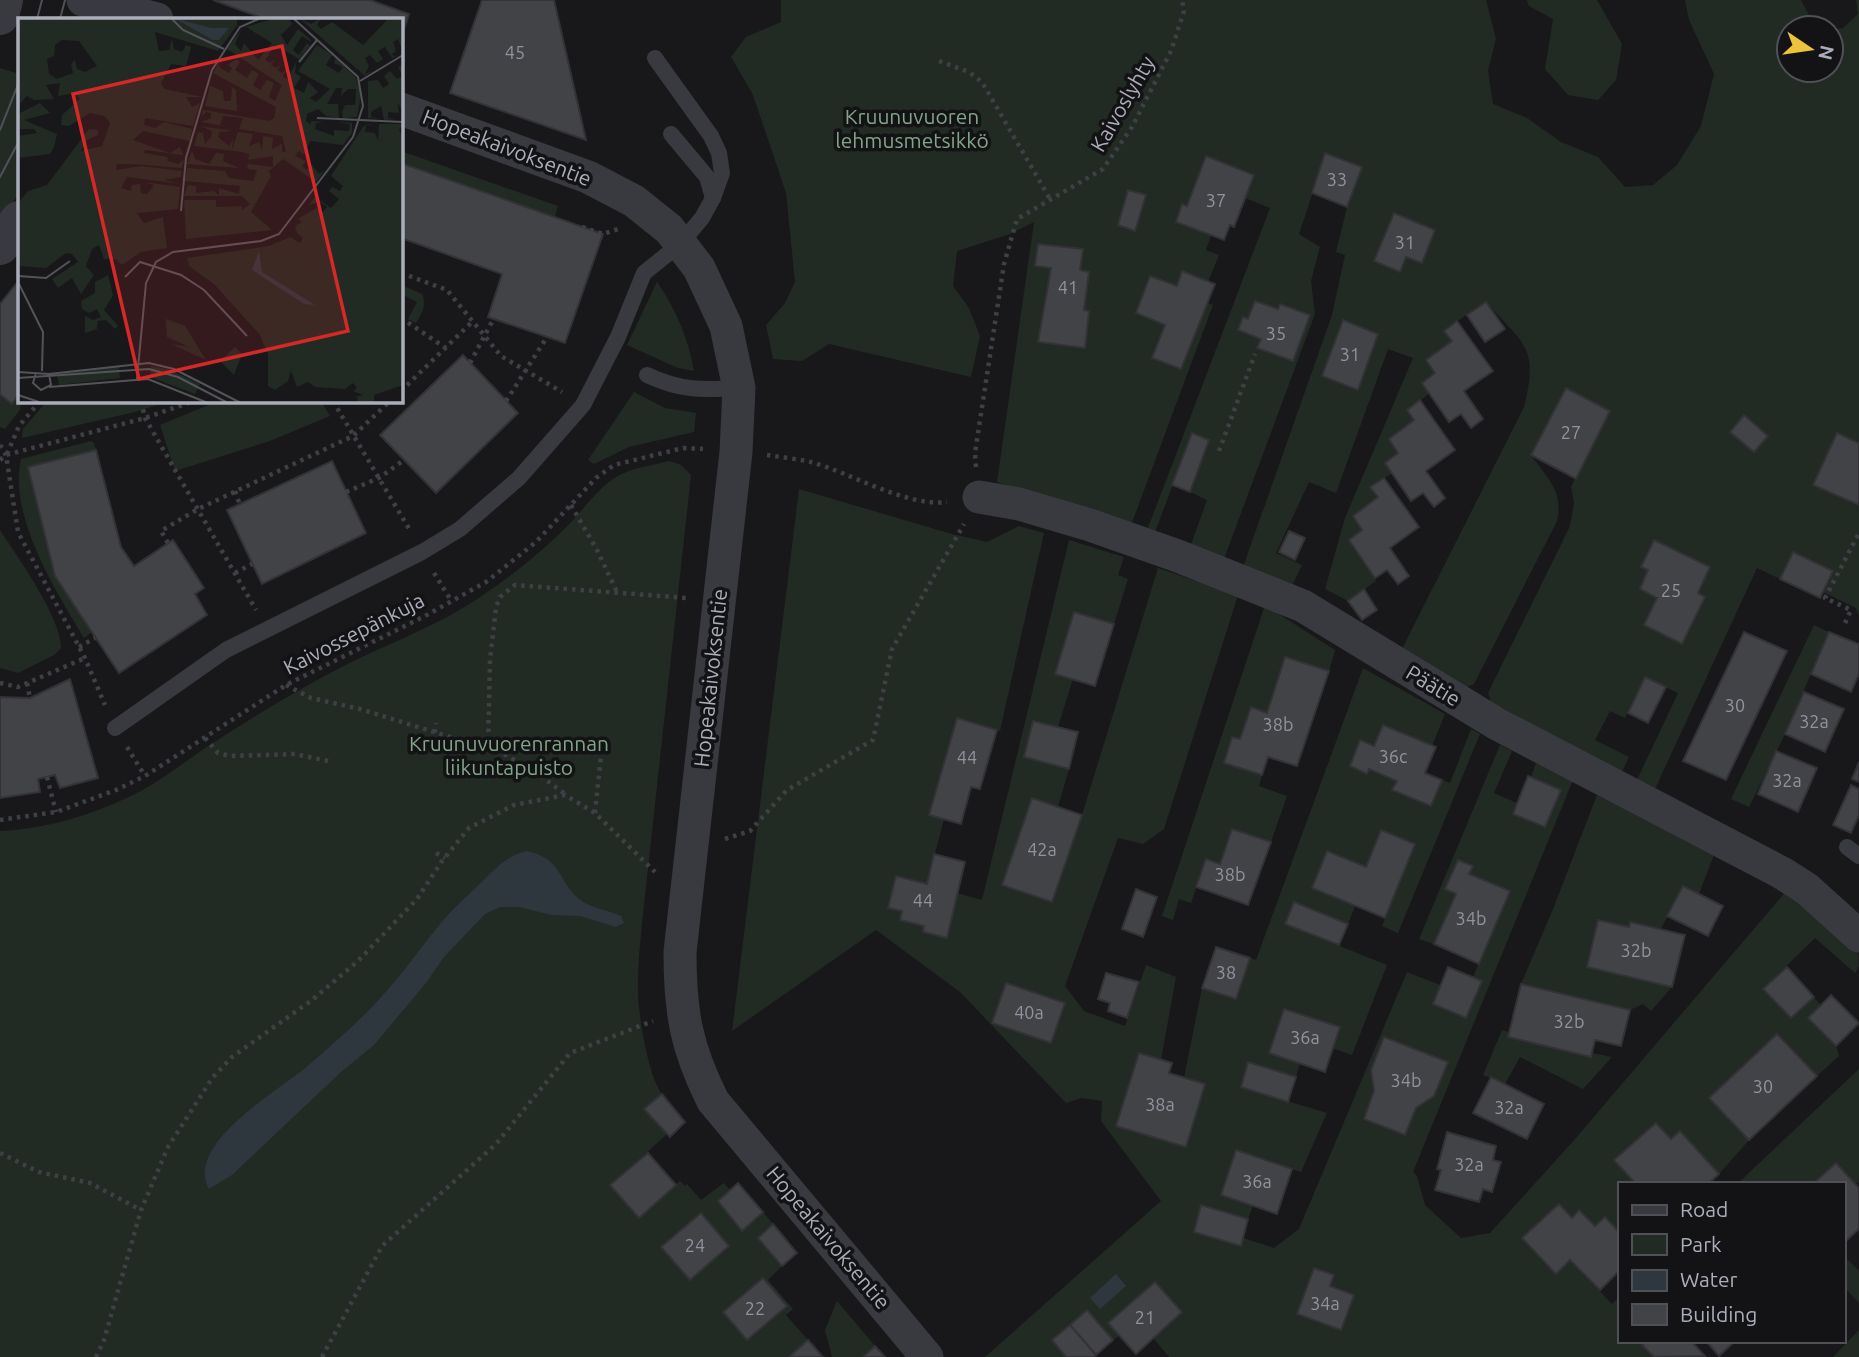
<svg xmlns="http://www.w3.org/2000/svg" width="1859" height="1357" viewBox="0 0 1859 1357" font-family="Ubuntu,sans-serif">
<rect width="100%" height="100%" fill="#18181a"/>
<g fill="#222a24" fill-rule="evenodd">
<path d="M781 0H1486L1496 39 1488 70 1493 104 1527 118 1561 142 1598 157 1625 187 1653 185 1677 165 1701 126 1714 74 1689 20 1685 0H1801L1816 28H1789V70H1831V30L1843 28 1858 14 1856 0H1859V615L1856 608 1823 592 1832 570 1794 552 1780 579 1757 568 1655 789 1637 780 1678 693 1646 678 1625 718 1610 711 1595 740 1629 757 1622 772 1491 702 1488 693 1570 526 1574 503 1571 487 1610 412 1566 388 1531 455C1547 478 1564 491 1557 521L1474 684 1465 688 1401 651 1524 407C1539 346 1524 345 1486 302L1444 330 1452 341 1426 360 1435 373 1422 383 1429 394 1407 410 1414 420 1389 439 1398 453 1385 463 1392 473 1371 487 1378 497 1353 516 1362 530 1349 540 1376 581 1348 601 1325 589 1345 518 1413 358 1388 349 1336 493 1309 482 1276 553 1302 565 1291 588 1243 567 1332 315 1345 255 1336 252 1347 207 1361 168 1326 153 1299 234 1320 247 1311 281 1315 314 1224 559 1190 547 1207 500 1190 492 1209 441 1192 434 1154 535 1146 533 1270 208 1245 198 1254 174 1206 157 1187 206 1182 205 1176 221 1211 235 1206 250 1219 255 1208 282 1182 272 1177 286 1151 276 1136 313 1165 325 1152 358 1181 369 1207 303 1213 305 1130 528 997 482 1034 222 1010 234 957 251 953 286 969 308 980 336 971 377 829 344 802 361 773 359 766 325 785 303 795 282 786 193 753 95 731 57 746 37 781 22ZM1129 190 1146 195 1135 230 1118 225ZM1394 213 1435 230 1422 263 1406 257 1400 272 1374 261ZM1038 244 1083 249 1080 270 1089 272 1084 310 1089 311 1084 348 1039 342 1051 268 1035 266ZM1255 301 1278 309 1280 304 1310 315 1293 361 1258 348 1261 339 1238 330 1242 318 1248 319ZM1343 321 1378 334 1358 389 1322 376Z"/>
<polygon points="1527,0 1597,0 1622,44 1616,80 1598,100 1568,95 1545,69 1553,19 1529,6"/>
<polygon points="0,68 19,74 19,193 0,222"/>
<polygon points="401,151 558,206 555,217 401,163"/>
<path d="M657 282C676 309 688 338 694 371L678 368 627 345Z"/>
<path d="M401 285 422 294C427 305 422 314 416 323L408 319 417 302 401 294Z"/>
<polygon points="634,392 665,408 696,413 694,432 629,447 594,464 588,460"/>
<polygon points="0,394 11,403 19,394 19,401 21,401 20,410 5,429 0,427"/>
<polygon points="47,401 170,401 135,412 22,438 23,429"/>
<polygon points="218,401 321,401 330,416 270,441 175,471 160,425"/>
<path d="M91 441 94 443 96 450 28 467 55 576 92 632 84 638C56 592 8 515 21 459Z"/>
<path d="M669 461 681 465 691 475 642 923C640 946 637 971 638 994 639 1018 648 1075 662 1094L644 1109 667 1134 611 1185 639 1217 680 1181 685 1186 687 1184 701 1200 724 1183 730 1190 718 1201 763 1212 773 1224 758 1238 782 1266 768 1280 793 1309 786 1315 808 1340 789 1357H0V831C47 829 95 814 137 793 164 779 188 759 213 743 251 718 291 694 332 672 382 645 436 628 483 595 514 574 547 548 573 520 587 505 600 486 618 476 632 468 653 465 669 461ZM701 1213 729 1245 690 1280 662 1247ZM762 1278 787 1306 747 1340 723 1312Z"/>
<path d="M799 489 952 534 987 542 1019 526 1044 533 1000 731 957 718 929 814 944 819 927 884 896 877 889 908 902 911 957 893 982 900 1069 540 1124 557 1118 575 1128 579 1114 624 1074 612 1055 673 1073 679 1058 727 1033 721 1024 757 1069 769 1058 807 1032 798 1003 885 1051 901 1082 815 1158 568 1238 595 1164 829 1143 844 1118 838 1065 986 1084 1011 1125 1026 1146 965 1176 977 1161 1060 1138 1054 1117 1126 1186 1147 1184 1078 1202 988 1236 999 1250 958 1256 960 1363 668 1445 714 1432 746H1374L1360 740 1350 766 1367 774 1369 769 1397 781 1392 791 1431 806 1442 780 1450 783 1471 729 1480 734 1398 933 1382 926 1415 844 1382 830 1366 867 1313 888 1355 906 1348 924 1293 903 1285 924 1387 965 1352 1055 1332 1048 1339 1027 1283 1009 1269 1053 1300 1063 1296 1077 1249 1062 1241 1087 1327 1113 1301 1172 1236 1150 1221 1195 1253 1206 1248 1219 1202 1205 1194 1232 1240 1246 1243 1238 1274 1248 1299 1229 1407 972 1440 985 1433 1004 1466 1018 1482 982 1473 977 1509 891 1469 874 1473 866 1458 860 1445 889 1456 894 1434 944 1419 939 1500 745 1512 751 1494 793 1517 803 1513 814 1545 827 1561 790 1531 777 1536 763 1573 780 1413 1172 1417 1176 1425 1205 1461 1238 1490 1233 1575 1139 1787 890 1858 951 1859 966 1855 973 1815 938 1763 989 1791 1018 1814 997 1821 1005 1809 1018 1836 1046 1839 1056 1817 1076 1776 1034 1710 1097 1749 1140 1719 1174 1680 1131 1671 1139 1655 1123 1615 1160 1636 1184H1619V1232L1605 1217 1595 1226 1579 1210 1572 1218 1559 1204 1522 1238 1556 1273 1570 1260 1612 1304 1619 1297V1341H1646L1643 1345 1654 1357H1169L1153 1338 1181 1312 1155 1282 1108 1323 1119 1336 1113 1340 1087 1310 1052 1340 1066 1357H985L1161 1201 1101 1121 1102 1101 1081 1098 1066 1103 960 992 876 930 732 1031ZM1384 1037 1448 1062 1434 1096 1416 1108 1405 1135 1364 1119 1374 1091 1371 1070ZM1314 1268 1330 1286 1354 1295 1340 1330 1297 1313Z"/>
<path d="M0 530C18 558 61 617 61 648L54 655 18 673 0 668Z"/>
<polygon points="1265,605 1335,650 1329,671 1285,657 1267,713 1251,708 1240,739 1232,738 1224,763 1262,775 1259,786 1287,796 1271,842 1232,829 1220,864 1206,859 1191,903 1179,899 1173,920 1162,916"/>
<polygon points="1814,625 1829,632 1785,734 1749,807 1731,799"/>
<polygon points="1597,795 1714,855 1699,894 1683,886 1661,929 1630,922 1629,927 1598,920 1587,967 1672,987 1651,1011 1643,1004 1630,1010 1521,984 1553,909"/>
<polygon points="1502,1030 1591,1057 1592,1053 1612,1057 1583,1089 1520,1057 1505,1084 1483,1075"/>
<polygon points="1859,1069 1859,1182 1856,1184 1836,1163 1813,1184 1737,1184"/>
<polygon points="1843,1255 1859,1271 1859,1303 1843,1286"/>
<polygon points="837,1301 875,1346 863,1357 832,1357 825,1330"/>
<polygon points="1859,1330 1859,1357 1833,1357"/>
</g>
<g fill="#2e363e">
<path d="M527 851C563 859 558 882 579 899 590 908 608 910 621 916L624 923 616 927 580 916 551 915 519 907H500L485 914 444 957 426 983 374 1045 341 1072 232 1175 209 1189C184 1145 276 1092 304 1069 315 1060 326 1050 336 1041 352 1027 368 1012 382 996 402 975 418 951 436 929 450 911 467 896 484 880 497 867 508 855 527 851Z"/>
<polygon points="1116,1274 1126,1286 1100,1309 1090,1298"/>
</g>
<g fill="#424347" stroke="#333236" stroke-width="2">
<polygon points="213,0 370,0 409,14 401,38 401,19 265,19"/>
<polygon points="482,0 554,0 586,140 450,93"/>
<polygon points="1325,153 1362,167 1347,207 1312,193"/>
<polygon points="1206,156 1254,175 1234,227 1230,225 1224,240 1176,222 1182,204 1187,206"/>
<polygon points="401,163 603,234 565,343 488,317 502,274 401,238"/>
<polygon points="1128,190 1146,195 1135,231 1118,225"/>
<polygon points="1394,213 1435,230 1422,263 1406,257 1400,272 1374,261"/>
<polygon points="1038,244 1083,249 1080,270 1089,272 1084,310 1089,311 1085,348 1038,342 1051,268 1035,266"/>
<polygon points="1182,271 1215,284 1181,369 1152,358 1165,325 1136,313 1150,276 1177,286"/>
<polygon points="19,280 19,394 12,404 0,394 0,304"/>
<polygon points="1255,301 1278,309 1280,304 1310,315 1293,361 1257,348 1261,339 1238,330 1243,317 1248,319"/>
<polygon points="1486,302 1505,329 1485,342 1467,315"/>
<polygon points="1343,320 1378,334 1358,390 1322,376"/>
<polygon points="1457,321 1493,371 1464,391 1483,419 1471,428 1461,414 1449,422 1422,383 1435,373 1426,360 1452,341 1444,331"/>
<polygon points="463,355 518,413 436,493 380,435"/>
<polygon points="1566,388 1610,411 1576,479 1531,455"/>
<polygon points="1420,400 1455,450 1426,471 1445,498 1434,507 1423,493 1411,501 1385,463 1398,453 1389,439 1414,420 1407,410"/>
<polygon points="1744,415 1768,436 1754,452 1730,432"/>
<polygon points="1192,433 1209,440 1190,492 1172,485"/>
<polygon points="1837,433 1859,443 1859,505 1813,485"/>
<polygon points="96,450 121,547 134,566 173,540 204,588 195,594 207,615 119,673 55,576 28,467"/>
<polygon points="332,461 366,533 262,584 227,510"/>
<polygon points="1384,478 1419,527 1390,548 1409,576 1398,584 1387,570 1375,578 1349,540 1362,530 1353,516 1378,497 1370,487"/>
<polygon points="1289,531 1305,538 1295,560 1279,552"/>
<polygon points="1654,540 1710,567 1698,593 1705,597 1682,644 1644,625 1657,598 1640,589 1648,570 1641,567"/>
<polygon points="1793,552 1833,571 1820,598 1780,579"/>
<polygon points="1364,589 1377,610 1362,620 1348,601"/>
<polygon points="1074,612 1114,624 1095,686 1055,674"/>
<polygon points="1744,632 1787,651 1726,780 1683,761"/>
<polygon points="1829,632 1859,644 1859,674 1851,692 1811,674"/>
<polygon points="1285,657 1329,671 1297,766 1268,757 1262,775 1224,763 1232,737 1240,739 1251,707 1267,713"/>
<polygon points="1645,677 1666,687 1648,723 1628,713"/>
<polygon points="70,679 98,778 60,788 55,775 38,779 40,792 0,798 0,697 30,698"/>
<polygon points="1804,692 1844,709 1825,752 1785,734"/>
<polygon points="957,718 997,730 980,789 971,787 961,824 929,815"/>
<polygon points="1033,721 1078,732 1069,769 1024,757"/>
<polygon points="1383,725 1436,747 1425,773 1442,780 1431,806 1392,790 1397,781 1369,769 1367,774 1350,766 1360,740 1374,746"/>
<polygon points="1776,751 1817,768 1798,812 1758,794"/>
<polygon points="1859,762 1859,782 1852,779"/>
<polygon points="1528,776 1561,790 1545,827 1513,814"/>
<polygon points="1851,785 1859,789 1859,815 1851,833 1833,825"/>
<polygon points="1032,798 1082,815 1052,902 1002,885"/>
<polygon points="1232,829 1271,842 1248,905 1196,887 1206,859 1220,864"/>
<polygon points="1381,830 1415,844 1385,918 1312,888 1327,851 1366,867"/>
<polygon points="934,854 965,862 947,938 923,932 924,926 900,920 902,911 888,908 896,876 927,884"/>
<polygon points="1458,860 1473,866 1469,874 1510,891 1479,964 1434,944 1456,894 1445,889"/>
<polygon points="1683,886 1723,906 1708,936 1667,916"/>
<polygon points="1136,889 1157,897 1143,937 1122,929"/>
<polygon points="1294,902 1348,924 1339,945 1285,924"/>
<polygon points="1598,920 1629,927 1630,922 1685,935 1672,987 1587,967"/>
<polygon points="1216,947 1250,958 1236,999 1202,988"/>
<polygon points="1448,967 1482,981 1466,1018 1433,1004"/>
<polygon points="1787,967 1814,997 1791,1018 1763,989"/>
<polygon points="1106,973 1139,982 1127,1018 1108,1011 1110,1003 1098,999"/>
<polygon points="1006,983 1065,1003 1051,1043 992,1023"/>
<polygon points="1521,984 1630,1010 1621,1046 1595,1040 1591,1057 1508,1037"/>
<polygon points="1831,995 1859,1023 1836,1046 1808,1018"/>
<polygon points="1284,1009 1340,1027 1325,1072 1269,1053"/>
<polygon points="1777,1034 1817,1076 1749,1140 1709,1098"/>
<polygon points="1384,1037 1448,1062 1434,1096 1416,1108 1405,1135 1364,1119 1374,1091 1371,1070"/>
<polygon points="1139,1053 1172,1063 1169,1073 1205,1084 1186,1147 1116,1126"/>
<polygon points="1248,1062 1296,1077 1288,1102 1241,1087"/>
<polygon points="1491,1077 1544,1104 1527,1139 1473,1113"/>
<polygon points="662,1094 685,1122 670,1137 644,1109"/>
<polygon points="1656,1123 1671,1139 1680,1131 1719,1174 1708,1184 1636,1184 1614,1160"/>
<polygon points="1447,1132 1496,1146 1493,1160 1501,1162 1492,1192 1483,1189 1479,1202 1435,1190 1441,1170 1437,1169"/>
<polygon points="1236,1150 1292,1169 1277,1214 1221,1195"/>
<polygon points="648,1153 676,1185 639,1218 610,1185"/>
<polygon points="1836,1163 1859,1188 1859,1229 1847,1240 1843,1235 1843,1184 1813,1184"/>
<polygon points="738,1183 763,1212 742,1231 718,1201"/>
<polygon points="1559,1204 1572,1218 1579,1210 1595,1226 1605,1217 1619,1232 1619,1271 1600,1290 1570,1260 1556,1274 1522,1238"/>
<polygon points="1201,1205 1248,1219 1241,1246 1194,1232"/>
<polygon points="701,1213 729,1246 690,1280 661,1247"/>
<polygon points="773,1224 797,1253 782,1266 758,1238"/>
<polygon points="1314,1268 1334,1275 1330,1286 1354,1295 1341,1330 1297,1314"/>
<polygon points="763,1278 787,1306 747,1340 723,1312"/>
<polygon points="1155,1282 1182,1312 1136,1354 1108,1323"/>
<polygon points="1087,1310 1113,1340 1096,1355 1070,1325"/>
<polygon points="1070,1325 1096,1355 1094,1357 1066,1357 1052,1340"/>
<polygon points="808,1340 823,1357 789,1357"/>
<polygon points="1646,1341 1691,1341 1705,1356 1654,1357 1642,1345"/>
<polygon points="1706,1341 1735,1341 1719,1356"/>
<polygon points="875,1346 885,1357 863,1357"/>
</g>
<g fill="none" stroke-linecap="round" stroke-linejoin="round">
<g stroke="#3f4046" stroke-width="4.5" stroke-dasharray="3.5 5" stroke-linecap="butt">
<polyline points="939,61 969,72 982,82 1050,199"/>
<polyline points="582,227 603,234 618,229"/>
<polyline points="401,273 447,290 501,356 562,392"/>
<polyline points="401,318 446,348"/>
<polyline points="470,363 494,318"/>
<polyline points="401,391 473,321"/>
<polyline points="141,401 145,418 256,610"/>
<polyline points="333,401 411,532"/>
<polyline points="506,401 547,337"/>
<polyline points="0,445 6,455 18,532 85,658 105,705"/>
<polyline points="1219,451 1255,354"/>
<polyline points="7,454 19,426 40,401"/>
<path d="M767 455C781 457 797 459 811 462 851 473 906 507 947 502"/>
<polyline points="0,460 6,455 145,418 194,401"/>
<polyline points="976,467 975,453 1004,264 1017,219 1103,169 1132,127 1171,51 1184,11 1182,0"/>
<polyline points="235,491 240,505"/>
<polyline points="346,492 379,478 404,460"/>
<polyline points="571,505 597,550 617,592"/>
<polyline points="168,543 161,531 198,509 353,436 390,401"/>
<polyline points="235,573 252,564"/>
<polyline points="434,573 452,602"/>
<polyline points="1845,623 1851,610 1825,598 1859,533"/>
<polyline points="79,647 95,638"/>
<polyline points="0,683 18,687 85,658"/>
<polyline points="27,683 30,698"/>
<polyline points="286,685 311,698 360,709 502,753 534,771 565,794"/>
<polyline points="205,738 218,753 230,756 295,754 333,762"/>
<polyline points="433,741 436,723"/>
<polyline points="127,747 145,776"/>
<polyline points="488,749 490,660 496,607 500,597 515,585 687,598"/>
<polyline points="47,777 56,812"/>
<polyline points="595,813 602,746"/>
<polyline points="0,820 56,812 116,790 145,776 286,685 425,616 486,582 536,542 596,478 614,465 683,448 703,449"/>
<polyline points="725,839 750,831 787,790 873,740 892,649 964,524"/>
<polyline points="436,853 445,858"/>
<polyline points="0,1153 39,1172 90,1183 141,1210"/>
<polyline points="96,1357 104,1340 141,1210 168,1147 213,1077 232,1057 312,1000 358,961 417,899 442,861 469,828 514,805 565,795 595,813 655,872"/>
<polyline points="322,1357 382,1246 496,1144 570,1053 653,1021"/>
</g>
<g stroke="#393a3f" stroke-width="16">
<polyline points="671,134 707,177 713,198"/>
<path d="M647 375C681 391 702 390 739 388"/>
<polyline points="115,728 226,650 422,552 460,529 519,478 583,405 618,337 644,273 680,244 702,218 713,198 722,173 719,153 711,136 655,58"/>
<polyline points="1847,847 1859,856"/>
</g>
<g stroke="#393a3f" stroke-width="33">
<polyline points="83,0 157,19"/>
<path d="M401 109 588 177 634 201 669 229 699 268 726 326 739 388 736 452 680 952C680 1012 686 1047 713 1101L927 1357"/>
<polyline points="979,497 1019,504 1090,525 1178,556 1303,606 1497,724 1782,873 1807,889 1859,936"/>
</g>
<g stroke="#393a3f" stroke-width="38">
<polyline points="0,16 4,0"/>
<polyline points="100,19 103,0"/>
<polyline points="0,246 19,220"/>
</g>
<g stroke="#505158" stroke-width="2">
<polyline points="37,19 42,0"/>
<polyline points="60,19 65,0"/>
<polyline points="0,130 19,82"/>
<polyline points="0,177 19,141"/>
</g>
</g>
<g text-anchor="middle" stroke-width="7" stroke-linejoin="round" paint-order="stroke">
<g font-size="18" fill="#91939d">
<text x="515" y="59">45</text>
<text x="1337" y="186">33</text>
<text x="1216" y="207">37</text>
<text x="1405" y="249">31</text>
<text x="1068" y="294">41</text>
<text x="1276" y="340">35</text>
<text x="1350" y="361">31</text>
<text x="1571" y="439">27</text>
<text x="1671" y="597">25</text>
<text x="1735" y="712">30</text>
<text x="1814" y="728">32a</text>
<text x="1278" y="731">38b</text>
<text x="1393" y="763">36c</text>
<text x="967" y="764">44</text>
<text x="1787" y="787">32a</text>
<text x="1042" y="856">42a</text>
<text x="1230" y="881">38b</text>
<text x="923" y="907">44</text>
<text x="1471" y="925">34b</text>
<text x="1636" y="957">32b</text>
<text x="1226" y="979">38</text>
<text x="1029" y="1019">40a</text>
<text x="1569" y="1028">32b</text>
<text x="1305" y="1044">36a</text>
<text x="1406" y="1087">34b</text>
<text x="1763" y="1093">30</text>
<text x="1160" y="1111">38a</text>
<text x="1509" y="1114">32a</text>
<text x="1469" y="1171">32a</text>
<text x="1257" y="1188">36a</text>
<text x="695" y="1252">24</text>
<text x="1325" y="1310">34a</text>
<text x="755" y="1315">22</text>
<text x="1145" y="1324">21</text>
</g>
<g font-size="21" fill="#abaeba" stroke="#131315">
<text transform="translate(1123 104) rotate(-60)" y="7">Kaivoslyhty</text>
<text transform="translate(507 148) rotate(21)" y="7">Hopeakaivoksentie</text>
<text transform="translate(354 634) rotate(-27)" y="7">Kaivossepänkuja</text>
<text transform="translate(711 678) rotate(-84)" y="7">Hopeakaivoksentie</text>
<text transform="translate(1433 686) rotate(31)" y="7">Päätie</text>
<text transform="translate(828 1238) rotate(50)" y="7">Hopeakaivoksentie</text>
</g>
<g font-size="21" fill="#82a488" stroke="#131315">
<text x="912" y="124">Kruunuvuoren<tspan x="912" dy="24">lehmusmetsikkö</tspan></text>
<text x="509" y="751">Kruunuvuorenrannan<tspan x="509" dy="24">liikuntapuisto</tspan></text>
</g>
</g>
<g transform="translate(18 18)">
<rect width="385" height="385" fill="#18181a"/>
<path d="M0 0H219V7L200 33 137 14 141 33 151 32 154 21 156 31 164 34 168 27 173 29 168 48 153 46 143 66 147 71 184 79H168L174 89 182 85 175 108 127 100 126 107 137 110 146 104 174 111 172 123 125 113 115 122 152 135 162 129 165 137 127 132 126 135 150 139 149 143 160 146 166 142 164 150 113 146H99L98 152 123 148 164 153 163 159 146 162 163 166 109 159 103 170 113 173 114 167 122 166 123 175 129 176 136 167 125 164 162 169 160 191 119 195 126 205 145 199 149 230 123 234 104 247 97 241H86L81 227 74 231 68 248 76 257 63 276 54 260 40 270 34 261 60 244 54 236 48 235 28 250 0 248V185L10 173 29 167 71 111 80 112V117L69 122 63 133 84 128 92 105 87 98 72 95 51 108 43 107 44 97 62 81 58 75 40 78 42 65 28 67 36 81 16 82 9 78 0 88ZM44 22 61 23 79 48 67 54 59 51 57 42 53 46 55 55 39 61 31 56 29 41 36 38 37 27ZM258 0H270L274 6 263 17 269 27 280 11 292 21 293 24 284 18 275 32 281 37 289 25 292 28 281 41 257 27 247 42 252 45 257 41 253 47 258 50 264 46 259 52 264 55 269 51 265 58 269 61 278 45 277 55 283 59 276 70 286 75 290 64 300 74 292 80 298 84 312 71 280 53 299 27 314 37 308 47 321 55 325 49 316 45 318 40 338 60 343 76 339 99 325 100 324 94 327 87H337L338 71H330L323 78 324 70H318L309 86H320L321 100 308 98 300 91 289 96 288 103 293 107V103L306 104 298 105 297 111 316 118V112L331 113 332 106 316 104 334 105V115L325 127 292 123 286 137 281 133 277 138 288 143 284 148 289 152 294 147 301 156 307 152 298 164 265 141 251 153 253 158 233 194 254 212 168 221 166 182H198V189L224 188V192L232 186 224 178H166L170 167 178 168V175L195 173 201 177V170L221 176 222 168 167 163 169 150 207 153 211 160 235 163 239 152 229 151 230 146 255 149V138L230 142 231 136 224 134 176 128 180 114 185 115 187 126 193 119 194 113 182 108 215 113 201 114 200 119 211 128 215 121 214 131 220 114 235 116 231 128 241 124 244 132 245 118 255 120 254 131 264 126V134H268L264 118 221 111 225 100 205 98 202 107 215 110 183 104 193 100V95L188 94 184 98 185 92 251 103 256 100 258 89 195 55 203 41 201 49 211 55 214 50 210 47 218 41 222 44 217 52 229 60 234 52 241 56 235 67 242 72 249 62 256 65 251 79 257 83 264 67 209 31 223 12 217 26 223 33 226 25 240 42 254 25 228 9ZM281 0 293 6 303 0 299 7 303 11 314 4 345 27 371 0H385V34L380 21 375 24 378 33 373 37 378 38 374 40 367 29 360 33 365 41 359 45 352 37 347 40 351 48 347 56 354 53 347 58ZM385 46V94L380 85 381 95 370 94V100L378 101 366 102 363 88 353 94V99L362 101 350 100V63L360 62 365 70 371 66 366 58 372 53 379 61 385 58 380 49ZM192 68 205 73 206 83H213L214 69 218 72 219 93 187 88ZM22 85 32 95 6 102 39 116 36 129 32 136 0 140V118L19 115 16 111H0V96ZM349 106H357L348 107 347 114 357 115 360 123 361 106H385L381 112 385 119V367L356 377V385H340L339 379 331 380 345 377 335 373 339 370 335 365 327 371 297 369 290 364 279 369 273 353 270 363 257 372 250 368V336L242 317 196 266 172 249 169 240 251 228 272 219 282 225 285 220 279 215 277 208 284 204 280 201 298 190 305 194 309 189 302 184 291 187 297 179 313 190 321 181 311 173 314 169 322 173 325 168 313 158 345 109ZM174 133 177 141 191 146 198 135 206 136 205 143 221 150 169 146ZM90 257 95 277 86 292 100 308 97 311 88 302 80 303 79 311 67 315V298L75 302 83 299 79 291 71 295 64 291 63 283 77 275V264ZM148 301 167 308 188 342 153 326 171 329 149 319ZM217 329 224 336 216 357 202 343ZM133 348 150 351 182 366 177 376 132 359ZM101 349 102 360 41 367 39 356Z" fill="#222a24" fill-rule="evenodd"/>
<path d="M156 0 193 10H211L201 22H195ZM241 233 244 254 297 287 286 286 234 252Z" fill="#2e363e"/>
<path fill="none" stroke="#53545a" stroke-width="2" d="M153 0 165 12 206 31M281 44 299 22M342 63 385 37M299 100 385 104M163 193 168 140 194 52 222 9 243 0M0 258 28 260 52 243M107 259 122 244 163 257 186 272 229 318M0 264 25 314 24 353M0 354 31 356 131 345 156 351 223 385M18 355 15 365 23 372 33 367 31 356M0 360 131 351 160 359 210 385M119 361 128 265 138 244 155 234 243 223 261 216 335 119 345 88 340 59 275 0M31 369 130 361 190 385M0 377 21 384"/>
<path fill="#d62828" fill-opacity="0.15" stroke="#d62828" stroke-width="3.5" d="M264 28 330 313 121 361 55 76Z"/>
<rect width="385" height="385" fill="none" stroke="#abaeba" stroke-width="3.5"/>
</g>
<rect x="1618" y="1182" width="228" height="161" fill="#131315" stroke="#505157" stroke-width="2"/>
<rect x="1632" y="1205" width="35" height="10" fill="#393a3f" stroke="#505157" stroke-width="2"/>
<text x="1680" y="1217" font-size="21" fill="#abaeba">Road</text>
<rect x="1632" y="1234" width="35" height="21" fill="#222a24" stroke="#505157" stroke-width="2"/>
<text x="1680" y="1252" font-size="21" fill="#abaeba">Park</text>
<rect x="1632" y="1270" width="35" height="21" fill="#2e363e" stroke="#505157" stroke-width="2"/>
<text x="1680" y="1287" font-size="21" fill="#abaeba">Water</text>
<rect x="1632" y="1304" width="35" height="21" fill="#424347" stroke="#505157" stroke-width="2"/>
<text x="1680" y="1322" font-size="21" fill="#abaeba">Building</text>
<g transform="translate(1810 49) rotate(103)"><circle r="33" fill="#131315" stroke="#505157" stroke-width="2"/>
<path d="M0-5L12 26L0 18L-12 26Z" fill="#edc33d"/>
<text y="-10" font-size="19" font-weight="bold" text-anchor="middle" fill="#abaeba">N</text>
</g>
</svg>
